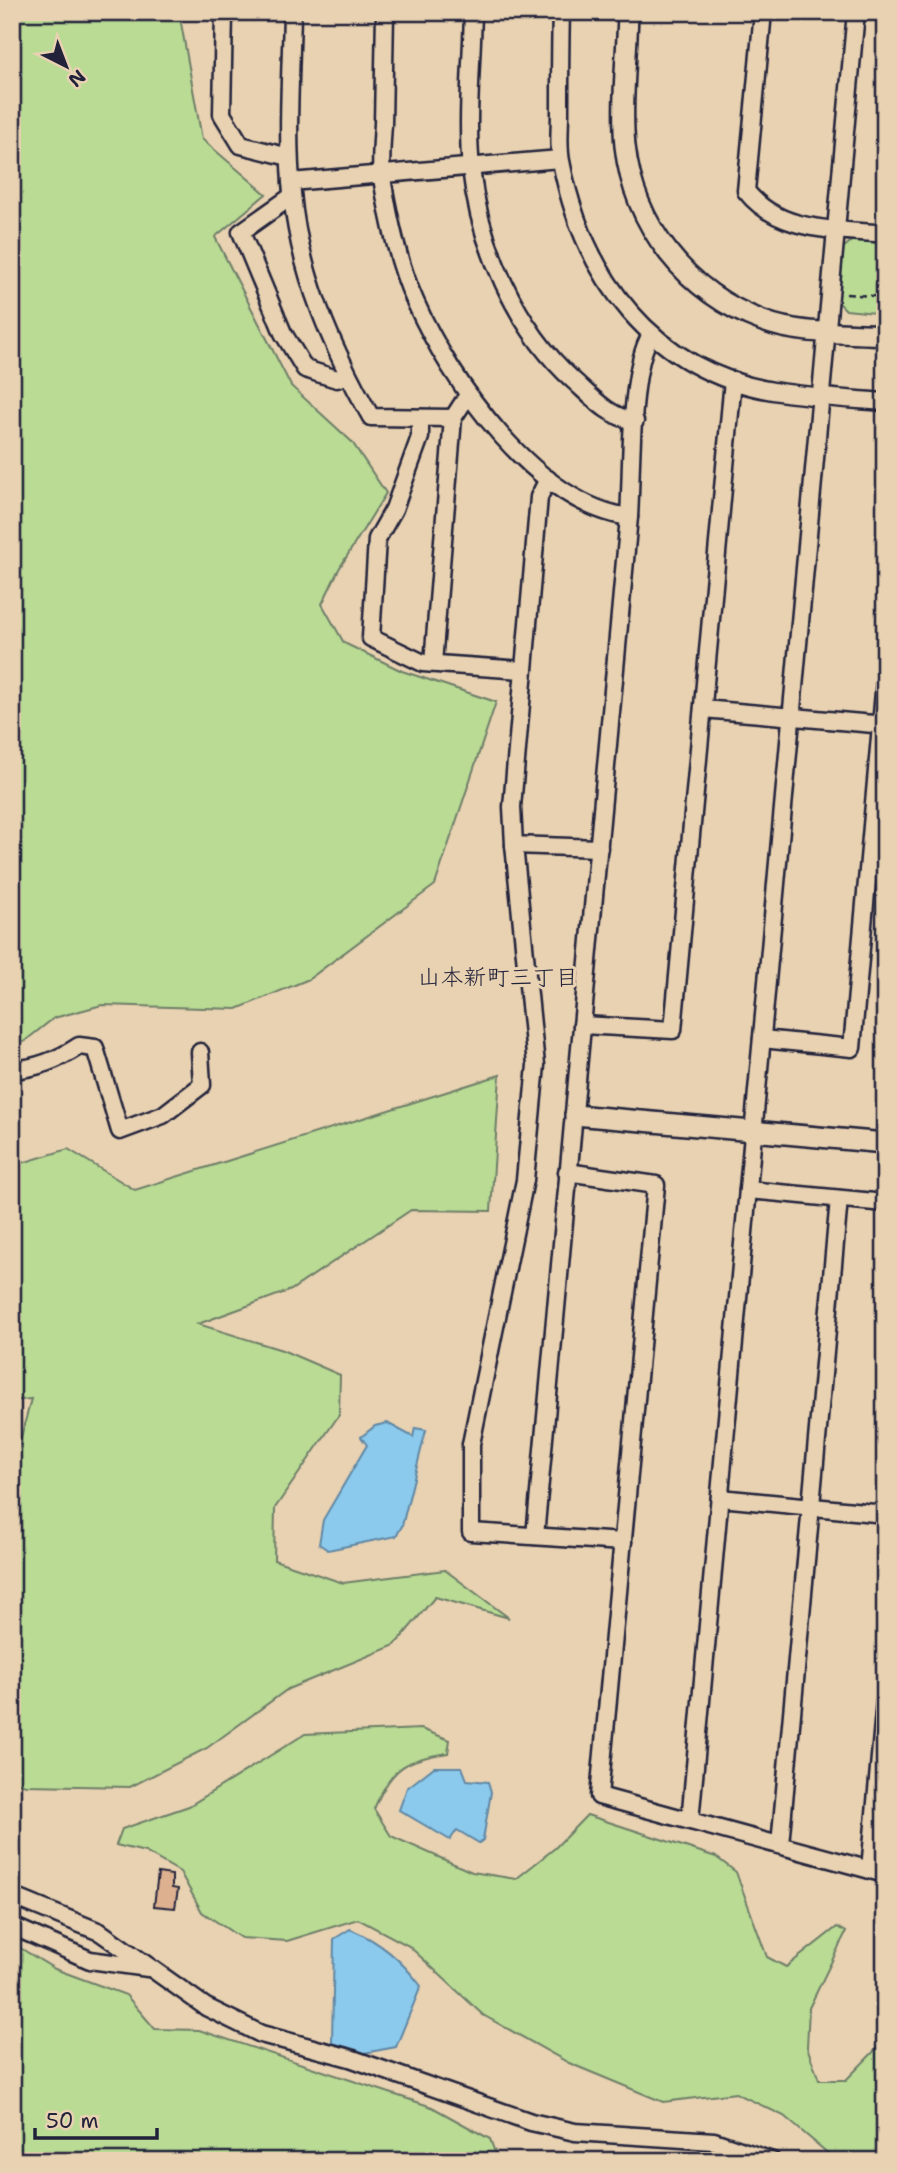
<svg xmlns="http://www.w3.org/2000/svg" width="897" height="2173" viewBox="0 0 897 2173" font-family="'Shantell Sans','Klee One',sans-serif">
<rect width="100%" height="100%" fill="#e8d2b1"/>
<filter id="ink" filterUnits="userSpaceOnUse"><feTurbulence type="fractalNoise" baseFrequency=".0143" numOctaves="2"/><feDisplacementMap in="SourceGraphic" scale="14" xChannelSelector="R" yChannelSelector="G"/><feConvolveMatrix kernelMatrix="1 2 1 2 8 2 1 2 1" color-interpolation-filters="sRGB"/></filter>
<g filter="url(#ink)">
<g fill="#b9db94" stroke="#6e7e68" stroke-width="2">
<polygon points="12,12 179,12 202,139 266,194 215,237 291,386 352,442 386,493 339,569 322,604 344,643 402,671 496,702 435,885 309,979 237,1009 102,1005 54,1018 16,1048 12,1047"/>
<polygon points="854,239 885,243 885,314 846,310 837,301 843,248"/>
<polygon points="500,1075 491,1211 411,1210 291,1290 198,1324 282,1350 340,1375 339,1415 275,1508 274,1560 343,1583 445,1570 509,1618 435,1597 395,1645 288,1689 207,1748 130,1787 26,1785 12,1781 12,1451 18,1449 31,1399 12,1401 12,1166 68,1149 135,1190"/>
<path d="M421 1729 450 1740 448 1753C405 1759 391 1768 374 1809L391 1836 472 1872 516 1879 555 1848 587 1815 716 1857 736 1872 767 1957 786 1967 837 1927 846 1932 809 2008 807 2047 819 2080H846L885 2040V2161H837L784 2116 736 2093 663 2102 569 2063 483 2015 409 1946 358 1919 287 1941 241 1938 202 1912 180 1872 145 1852 116 1845 122 1829 189 1806 305 1734Z"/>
<polygon points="12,1943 55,1969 126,1995 155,2029 199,2030 432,2107 490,2139 498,2161 12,2161"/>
</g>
<g fill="#8bcaec" stroke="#6187a5" stroke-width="2">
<polygon points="387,1423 413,1437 415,1428 426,1430 402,1526 396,1536 328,1550 319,1544 323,1520 367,1445 361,1437 375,1426"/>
<polygon points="434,1767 462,1767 467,1780 488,1782 491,1792 483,1840 479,1843 457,1830 450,1840 399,1810 407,1788"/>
<path d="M350 1929C381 1942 401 1960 421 1986L396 2047 364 2053 332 2043 334 1939Z"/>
</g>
<polygon fill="#ddb090" stroke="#22223b" stroke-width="2" points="158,1873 172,1875 172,1888 178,1889 175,1908 154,1906"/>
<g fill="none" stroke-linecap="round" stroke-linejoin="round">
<g stroke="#22223b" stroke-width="21">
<g id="minor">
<polyline points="224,12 222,114 241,145 289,157"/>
<path d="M292 12C291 72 286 133 292 193 299 273 332 348 371 417L453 418"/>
<path d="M385 12C384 50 384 87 383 124 382 141 380 161 382 178 389 219 398 263 415 301 450 381 536 504 629 517"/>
<path d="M473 12C472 60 466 122 471 168 479 244 516 329 574 381 593 398 609 417 635 421"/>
<path d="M561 12C560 46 560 80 560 113 560 129 558 146 561 161 583 277 653 371 773 391 810 397 848 399 885 402"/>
<path d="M763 12 746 191C779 233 835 229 885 234"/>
<polyline points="291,182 560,159"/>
<polyline points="292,196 241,232 283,333 305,369 337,379 348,375"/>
<polyline points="420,418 420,437 394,509 377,539 371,638 423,663 523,670"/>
<polyline points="548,479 539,497 512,807 514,845 599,848"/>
<polyline points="433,663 453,418 468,395"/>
<polyline points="703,709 885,725"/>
<polyline points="514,845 536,1065 525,1180 471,1444 471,1532 623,1542"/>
<polyline points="582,1025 673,1030 733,380"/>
<polyline points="762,1039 852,1048 885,681"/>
<path d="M12 1070C38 1068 58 1060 79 1046L95 1048 120 1131 163 1115 202 1085 200 1052"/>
<polyline points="567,1172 656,1185 599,1796 885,1874"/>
<polyline points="748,1190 885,1203"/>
<polyline points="720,1498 885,1514"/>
<path d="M535 1536 629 517C632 473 629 368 651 335"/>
<polyline points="690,1821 856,12"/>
<polyline points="780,1845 839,1199"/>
<polyline points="870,1870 885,1700"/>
<polyline points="12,1896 100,1932 206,2007 261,2034 350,2058 531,2122 575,2132 714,2141 772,2161"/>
<polyline points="12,1926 90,1960 148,1968"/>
</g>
</g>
<g stroke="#22223b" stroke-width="24">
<g id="tertiary">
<path d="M628 12C627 56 621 103 625 146 634 226 687 293 763 321 799 335 846 332 885 335"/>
<polyline points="575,1115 885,1143"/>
</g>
</g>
<polyline stroke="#22223b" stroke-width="2.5" stroke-dasharray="7 5" stroke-linecap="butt" points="846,294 885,297"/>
<use href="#minor" stroke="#e8d2b1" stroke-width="16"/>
<use href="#tertiary" stroke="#e8d2b1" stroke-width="19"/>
</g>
</g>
<g text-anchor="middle" stroke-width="6" stroke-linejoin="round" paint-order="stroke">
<g font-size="23" fill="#22223b" stroke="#e8d2b1">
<text x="498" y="985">山本新町三丁目</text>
</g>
</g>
<rect width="897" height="2173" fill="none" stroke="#e8d2b1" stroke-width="42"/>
<rect x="21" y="21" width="855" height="2131" fill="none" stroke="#22223b" stroke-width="2.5" filter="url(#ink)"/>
<g transform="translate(66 66) rotate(138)" stroke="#e8d2b1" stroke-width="5" paint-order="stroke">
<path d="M0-5L12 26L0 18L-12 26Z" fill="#22223b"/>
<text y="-10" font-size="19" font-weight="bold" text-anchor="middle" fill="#22223b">N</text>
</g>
<path d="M35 2128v10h122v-10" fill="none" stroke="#22223b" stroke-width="3.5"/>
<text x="46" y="2128" font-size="21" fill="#22223b" stroke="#e8d2b1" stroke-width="5" paint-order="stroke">50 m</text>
</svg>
